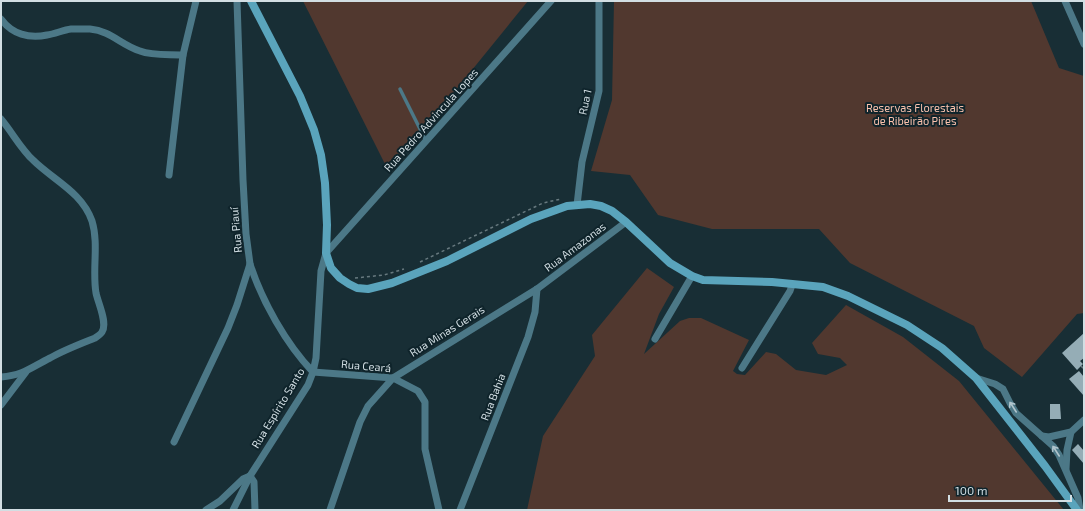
<svg xmlns="http://www.w3.org/2000/svg" width="1085" height="511" viewBox="0 0 1085 511" font-family="'Exo 2',sans-serif">
<rect width="100%" height="100%" fill="#182e35"/>
<g fill="#51382f">
<polygon points="303,1 528,1 389,172"/>
<polygon points="614,1 1031,1 1059,68 1084,76 1084,313 1077,314 1022,377 984,348 974,326 850,263 819,229 712,229 658,215 630,175 591,171 612,100"/>
<polygon points="647,268 674,287 659,314 644,354 680,321 689,318 701,318 749,340 733,371 737,374 745,375 766,352 776,354 796,370 826,375 847,365 840,358 818,354 812,343 846,305 903,337 959,381 1064,510 527,510 543,436 595,356 592,335"/>
</g>
<g fill="#95adb6">
<polygon points="1084,333 1084,358 1080,361 1083,364 1077,370 1062,353"/>
<polygon points="1079,371 1084,377 1084,396 1069,379"/>
<polygon points="1050,404 1060,404 1061,419 1050,419"/>
<polygon points="1078,444 1084,451 1084,464 1072,450"/>
</g>
<g fill="none" stroke-linecap="round" stroke-linejoin="round">
<g stroke="#67797f" stroke-width="1.5" stroke-dasharray="3 3" stroke-linecap="butt">
<polyline points="420,262 543,203 561,199"/>
<polyline points="355,278 384,275 404,269"/>
<polyline points="1081,366 1084,369"/>
</g>
<polyline stroke="#4c7887" stroke-width="3.5" points="400,89 426,141"/>
<g stroke="#4c7887" stroke-width="7">
<polyline points="1065,1 1084,44"/>
<path d="M1 19C12 34 29 39 47 35 55 34 63 30 71 29 77 29 84 29 90 29 111 31 121 45 140 51 153 56 169 54 183 55"/>
<path d="M1 119C12 132 21 149 33 160 53 180 82 192 92 221 99 244 92 270 96 293 98 303 108 323 102 332 101 334 98 336 95 338 80 344 64 350 50 358 30 368 24 375 1 377"/>
<polyline points="169,175 183,55 196,1"/>
<polyline points="577,205 582,162 599,91 599,1"/>
<path d="M250 264C262 301 286 344 313 372L393 378 418 391 425 402V449L439 510"/>
<polyline points="655,339 692,276"/>
<polyline points="742,368 790,291 792,285"/>
<polyline points="976,378 995,384 1003,389 1010,403 1016,413 1053,446 1059,455 1078,498 1080,510"/>
<polyline points="1,405 26,372"/>
<polyline points="1042,436 1049,437 1071,432 1084,420"/>
<polyline points="174,442 228,328 237,305 250,264 246,234 243,180 237,1"/>
<polyline points="1066,469 1067,450 1071,432"/>
<polyline points="250,476 254,482 255,510"/>
<polyline points="206,510 220,501 243,479 250,476"/>
<polyline points="233,510 250,476 308,385 313,372 316,358 321,271 326,253 551,1"/>
<polyline points="330,510 360,422 368,406 393,378 537,289 626,222"/>
<polyline points="460,510 528,337 535,312 537,289"/>
</g>
<polyline stroke="#5aa4bc" stroke-width="8" points="251,1 300,96 314,130 321,155 325,183 327,225 326,253 331,268 340,278 349,284 357,288 368,289 392,283 447,261 531,219 556,210 567,206 590,204 601,206 612,211 626,222 670,263 692,276 703,280 772,282 823,287 848,296 907,325 942,348 976,378 1045,466 1077,510"/>
</g>
<defs><path id="oneway-shaft" d="M-6 0H5M1.5-3L5.5 0L1.5 3" fill="none" stroke-width="1.6" stroke-linecap="round" stroke-linejoin="round"/></defs>
<g stroke="#b0c4cc">
<use href="#oneway-shaft" transform="translate(1013 407) rotate(-123)"/>
<use href="#oneway-shaft" transform="translate(1056 451) rotate(-123)"/>
</g>
<g text-anchor="middle" stroke-width="4" stroke-linejoin="round" paint-order="stroke">
<g font-size="11" fill="#d2dee3" stroke="#0f242b">
<text transform="translate(585 102) rotate(-78)" y="4">Rua 1</text>
<text transform="translate(431 120) rotate(-48)" y="4">Rua Pedro Advincula Lopes</text>
<text transform="translate(236 230) rotate(-95)" y="4">Rua Piauí</text>
<text transform="translate(575 247) rotate(-37)" y="4">Rua Amazonas</text>
<text transform="translate(447 331) rotate(-32)" y="4">Rua Minas Gerais</text>
<text transform="translate(366 366) rotate(5)" y="4">Rua Ceará</text>
<text transform="translate(493 397) rotate(-69)" y="4">Rua Bahia</text>
<text transform="translate(278 408) rotate(-59)" y="4">Rua Espírito Santo</text>
</g>
<g font-size="11" fill="#fbc2ad" stroke="#0f242b">
<text x="915" y="112">Reservas Florestais<tspan x="915" dy="13">de Ribeirão Pires</tspan></text>
</g>
</g>
<rect width="1085" height="511" fill="none" stroke="#d2dee3" stroke-width="4"/>
<path d="M949 495v6h122v-6" fill="none" stroke="#d2dee3" stroke-width="2"/>
<text x="955" y="495" font-size="12" fill="#d2dee3" stroke="#0f242b" stroke-width="3" paint-order="stroke">100 m</text>
</svg>
